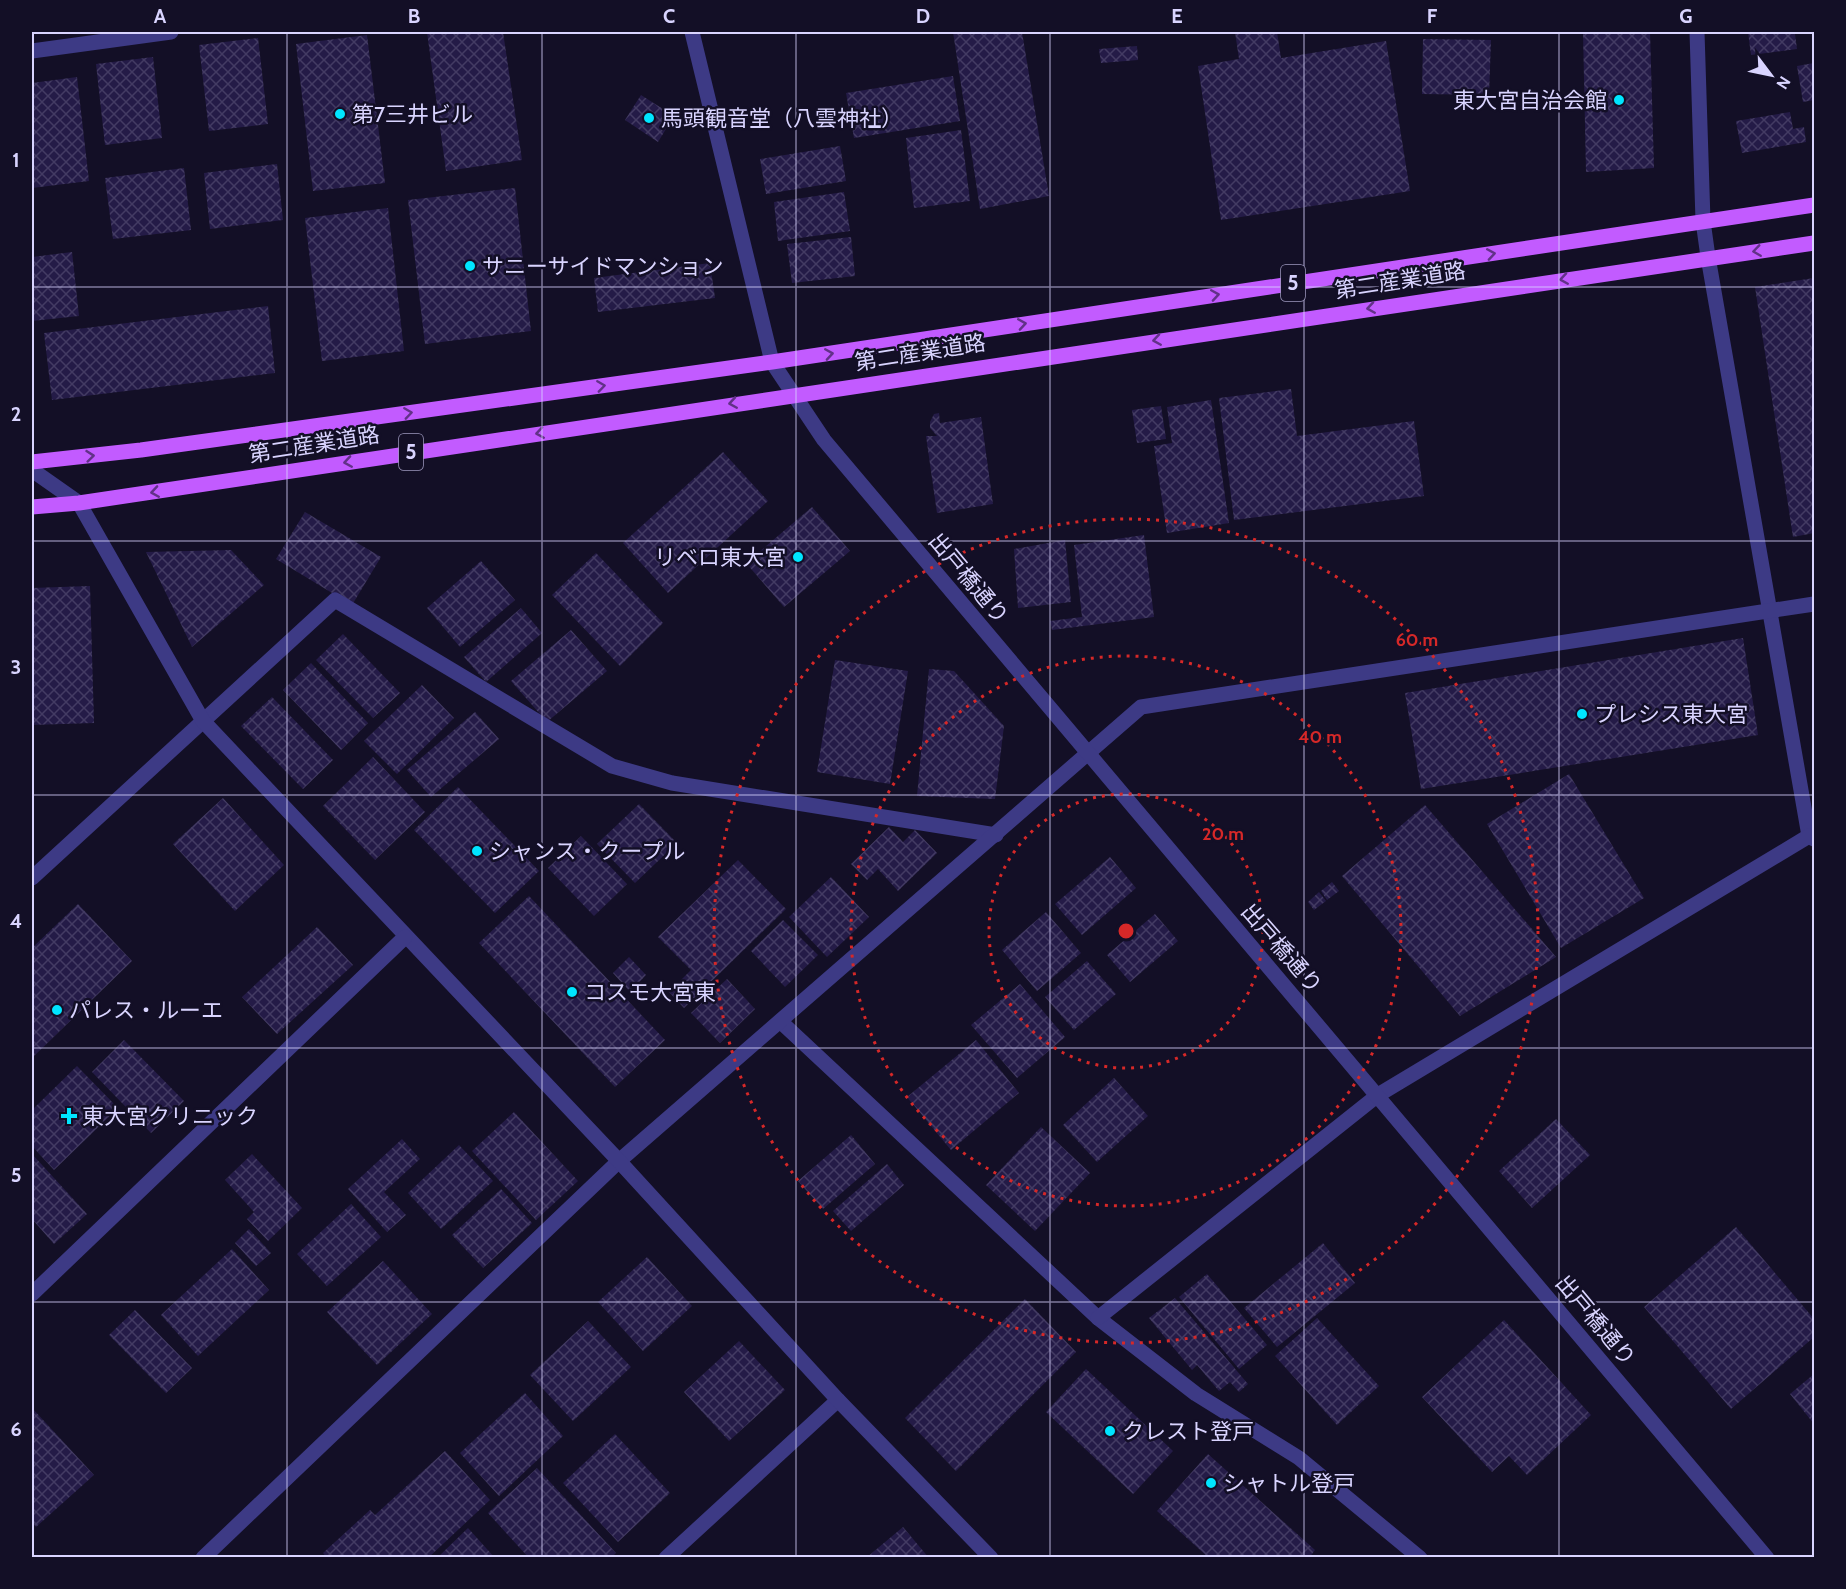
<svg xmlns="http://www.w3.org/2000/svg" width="1846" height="1589" viewBox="0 0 1846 1589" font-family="Cabin,'Noto Sans JP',sans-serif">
<defs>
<pattern id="building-cross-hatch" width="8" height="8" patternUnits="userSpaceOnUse" patternTransform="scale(1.5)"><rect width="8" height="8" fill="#241b47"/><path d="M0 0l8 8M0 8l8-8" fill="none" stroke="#433b63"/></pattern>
</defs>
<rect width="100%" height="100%" fill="#130f26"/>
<g fill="url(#building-cross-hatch)">
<polygon points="427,32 503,32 522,160 446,171"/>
<polygon points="953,32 1022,32 1049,196 980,209"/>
<polygon points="1235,32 1277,32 1281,58 1386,41 1410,191 1221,220 1198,66 1239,59"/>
<polygon points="1583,32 1650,32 1654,168 1586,172"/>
<polygon points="1748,32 1803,32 1804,33 1795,34 1797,49 1751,55"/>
<polygon points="367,35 385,183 313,191 296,44"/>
<polygon points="258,38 268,124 209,131 199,45"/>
<polygon points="1423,39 1491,40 1489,95 1422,94"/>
<polygon points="1137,46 1138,60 1101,63 1099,49"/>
<polygon points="153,57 162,138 105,145 96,64"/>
<polygon points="1814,63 1814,100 1803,102 1797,66"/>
<polygon points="953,76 960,121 854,138 846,93"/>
<polygon points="77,77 89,181 32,188 32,83"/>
<polygon points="641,95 674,116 658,142 625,120"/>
<polygon points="1790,112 1793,129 1804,127 1806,142 1742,153 1736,121"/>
<polygon points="961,130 970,201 914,208 906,138"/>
<polygon points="840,146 846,181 766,194 760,159"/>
<polygon points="277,164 283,220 210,229 204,173"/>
<polygon points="184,168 191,230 113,239 105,178"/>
<polygon points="515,188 531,331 425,344 408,200"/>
<polygon points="844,192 850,231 778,241 774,202"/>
<polygon points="388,208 404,351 322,361 305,218"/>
<polygon points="851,237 855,276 792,283 787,244"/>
<polygon points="72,252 79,316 32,321 32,257"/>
<polygon points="710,263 715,298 598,312 594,278"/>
<polygon points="1814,278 1814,533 1793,537 1755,287"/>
<polygon points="268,306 275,373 52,400 44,333"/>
<polygon points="1291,389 1297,436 1414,421 1424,496 1234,520 1219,398"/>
<polygon points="1211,400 1229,523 1167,533 1154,446 1172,443 1167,407"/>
<polygon points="1161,406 1166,439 1137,443 1132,410"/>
<polygon points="939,413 940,423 981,417 993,504 937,513 926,436 937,436 930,428 930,422 934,414"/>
<polygon points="723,452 768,501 668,593 623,543"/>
<polygon points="812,507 850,551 784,607 746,563"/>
<polygon points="305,512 381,557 352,605 276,559"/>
<polygon points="1144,535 1154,617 1052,630 1050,621 1082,617 1074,545"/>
<polygon points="1065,540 1071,602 1018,608 1014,549"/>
<polygon points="231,550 264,585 192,647 146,552"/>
<polygon points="596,553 663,623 620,666 552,595"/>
<polygon points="481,561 515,600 460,647 427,608"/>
<polygon points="90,586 94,723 32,725 32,588"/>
<polygon points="521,608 542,633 486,682 464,657"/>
<polygon points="571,630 607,671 547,722 511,681"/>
<polygon points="343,634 400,693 373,718 316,660"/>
<polygon points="1743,638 1758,735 1421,789 1405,693"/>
<polygon points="835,660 908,671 890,784 817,772"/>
<polygon points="311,663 368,723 341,750 283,690"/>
<polygon points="929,669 954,671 1004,726 995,799 917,796"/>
<polygon points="422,685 454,718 397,774 364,741"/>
<polygon points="272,697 333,760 303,789 241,726"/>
<polygon points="475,712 499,739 431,797 407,770"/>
<polygon points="373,757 425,812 375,860 323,806"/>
<polygon points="1569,774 1644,898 1561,948 1487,824"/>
<polygon points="458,787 539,871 495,913 414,830"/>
<polygon points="223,798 284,865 235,911 173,844"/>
<polygon points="639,804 677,843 635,883 597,844"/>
<polygon points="1425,805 1556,957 1460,1016 1342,876"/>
<polygon points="889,827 903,842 915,830 937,853 898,891 878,869 867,880 851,864"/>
<polygon points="581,836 627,884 594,916 548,868"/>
<polygon points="1110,857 1136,888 1082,935 1055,904"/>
<polygon points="738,860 786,909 684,1008 669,992 691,970 658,937"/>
<polygon points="831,877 869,917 827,957 789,917"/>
<polygon points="1332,882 1339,891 1327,900 1321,891"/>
<polygon points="1319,892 1326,901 1314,910 1308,902"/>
<polygon points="529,896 665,1040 615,1087 479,943"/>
<polygon points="78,904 132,961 32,1058 32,948"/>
<polygon points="1046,912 1081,953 1037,991 1002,950"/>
<polygon points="1155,914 1178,941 1130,982 1107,955"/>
<polygon points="783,920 818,955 785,987 751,951"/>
<polygon points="317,927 353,965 277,1034 242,997"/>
<polygon points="629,957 646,975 630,992 613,973"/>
<polygon points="1087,961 1116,994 1074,1030 1045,997"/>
<polygon points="727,979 755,1009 720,1043 691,1013"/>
<polygon points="1020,984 1065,1037 1017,1078 971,1025"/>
<polygon points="124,1040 184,1101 151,1133 92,1072"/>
<polygon points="976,1040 1019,1093 951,1150 907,1097"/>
<polygon points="77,1066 118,1108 54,1170 32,1146 32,1110"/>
<polygon points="1114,1078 1148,1116 1097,1162 1063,1125"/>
<polygon points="514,1112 578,1181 536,1220 472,1151"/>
<polygon points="1556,1119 1590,1155 1532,1208 1499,1171"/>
<polygon points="1041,1127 1090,1173 1035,1231 986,1185"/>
<polygon points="851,1135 875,1164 823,1209 798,1181"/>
<polygon points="402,1139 420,1159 384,1192 406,1215 387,1232 348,1189"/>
<polygon points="459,1145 493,1181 441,1229 408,1193"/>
<polygon points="32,1154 87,1214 54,1244 32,1219"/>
<polygon points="252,1154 302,1208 268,1241 247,1219 254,1212 225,1180"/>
<polygon points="887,1164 904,1185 851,1231 833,1211"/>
<polygon points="501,1189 532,1223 483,1268 452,1235"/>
<polygon points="351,1204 381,1237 327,1286 297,1254"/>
<polygon points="1736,1227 1814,1319 1814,1337 1731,1409 1644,1307"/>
<polygon points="249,1229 271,1253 256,1266 235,1243"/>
<polygon points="1323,1243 1355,1283 1277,1347 1244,1308"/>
<polygon points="232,1249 269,1290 198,1356 161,1315"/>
<polygon points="647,1257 692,1306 643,1351 598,1302"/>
<polygon points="383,1261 432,1314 377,1365 327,1312"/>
<polygon points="1207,1274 1267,1345 1239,1369 1179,1297"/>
<polygon points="1175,1298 1248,1384 1239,1392 1230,1382 1219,1391 1197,1365 1192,1370 1149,1318"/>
<polygon points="1025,1299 1076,1352 956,1471 905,1418"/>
<polygon points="135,1310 192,1368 166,1393 109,1335"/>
<polygon points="1317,1318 1379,1386 1337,1425 1275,1356"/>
<polygon points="1504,1320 1591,1415 1527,1475 1509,1456 1492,1472 1422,1397"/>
<polygon points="588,1321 631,1367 573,1421 530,1375"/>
<polygon points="739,1341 785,1390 729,1441 684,1392"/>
<polygon points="1086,1369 1173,1451 1133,1494 1046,1412"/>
<polygon points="1814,1374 1814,1424 1790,1394"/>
<polygon points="525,1393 563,1436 499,1496 460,1453"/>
<polygon points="32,1408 94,1475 36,1527 32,1522"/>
<polygon points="615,1434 670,1493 618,1542 563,1483"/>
<polygon points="445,1451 490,1500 428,1558 327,1558 323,1553 370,1510 375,1515"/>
<polygon points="1208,1454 1315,1550 1309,1558 1209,1558 1157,1511"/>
<polygon points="537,1468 616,1553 611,1558 529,1558 488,1513"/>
<polygon points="903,1527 929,1558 866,1558"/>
<polygon points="468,1528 495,1558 437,1558"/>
</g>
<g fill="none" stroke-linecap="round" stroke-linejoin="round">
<g stroke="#3d3a85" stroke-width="15">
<polyline points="692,32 772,362"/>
<polyline points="32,51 171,32"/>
<polyline points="1708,257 1809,836 1814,839"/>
<polyline points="32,878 335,600 612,766 672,783 996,835"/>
<polyline points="781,1022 1098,1318 1196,1394 1299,1458 1420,1558"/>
<polyline points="1098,1318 1378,1095 1809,836"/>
<polyline points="203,1558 619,1161 1141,707 1814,604"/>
<polyline points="666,1558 838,1400"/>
</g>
<g stroke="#3d3a85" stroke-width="15">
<polyline points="1697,32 1703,221 1708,257"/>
<polyline points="772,362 824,440 1767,1558"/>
<polyline points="32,470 79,503 203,721 619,1161 838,1400 991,1558"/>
<polyline points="32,1294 405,937"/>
</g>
<g stroke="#c25bff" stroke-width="15">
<polyline points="32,462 141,450 772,362 1814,205"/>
<polyline points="32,507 79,503 1814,243"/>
</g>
</g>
<defs><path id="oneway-chevron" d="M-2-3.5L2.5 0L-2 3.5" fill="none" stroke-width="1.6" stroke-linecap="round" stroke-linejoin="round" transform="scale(1.5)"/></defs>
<g stroke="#623188">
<use href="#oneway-chevron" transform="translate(1757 251) rotate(172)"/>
<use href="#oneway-chevron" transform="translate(1491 254) rotate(-9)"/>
<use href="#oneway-chevron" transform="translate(1564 279) rotate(171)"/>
<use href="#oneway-chevron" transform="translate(1215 295) rotate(-9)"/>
<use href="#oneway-chevron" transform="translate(1371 308) rotate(171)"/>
<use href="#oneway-chevron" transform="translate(1022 324) rotate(-9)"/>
<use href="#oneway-chevron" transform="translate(1157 340) rotate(171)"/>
<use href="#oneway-chevron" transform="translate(829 354) rotate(-9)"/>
<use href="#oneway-chevron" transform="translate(601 386) rotate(-8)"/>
<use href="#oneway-chevron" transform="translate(733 403) rotate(171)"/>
<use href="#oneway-chevron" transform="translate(408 413) rotate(-8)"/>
<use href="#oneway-chevron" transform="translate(540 433) rotate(171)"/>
<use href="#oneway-chevron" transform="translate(90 456) rotate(-6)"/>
<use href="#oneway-chevron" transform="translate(348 462) rotate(171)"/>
<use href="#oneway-chevron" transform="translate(155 492) rotate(171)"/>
</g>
<path fill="none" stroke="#d9d4ff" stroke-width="1.5" stroke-opacity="0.55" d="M287 32V1558M542 32V1558M796 32V1558M1050 32V1558M1304 32V1558M1559 32V1558M32 287H1814M32 541H1814M32 795H1814M32 1048H1814M32 1302H1814"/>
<g fill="none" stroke="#d62828" stroke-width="3" stroke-dasharray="3 6">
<circle cx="1126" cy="931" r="137"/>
<circle cx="1126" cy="931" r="275"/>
<circle cx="1126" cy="931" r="412"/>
</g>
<g fill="#00e5ff" stroke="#130f26" stroke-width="2">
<circle cx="1619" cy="100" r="6"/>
<circle cx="340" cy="114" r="6"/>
<circle cx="649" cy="118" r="6"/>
<circle cx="470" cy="266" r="6"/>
<circle cx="798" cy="557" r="6"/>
<circle cx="1582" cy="714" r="6"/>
<circle cx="477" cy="851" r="6"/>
<circle cx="572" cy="992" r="6"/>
<circle cx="57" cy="1010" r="6"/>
<path d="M66 1107h6v6h6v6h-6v6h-6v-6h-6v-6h6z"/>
<circle cx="1110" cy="1431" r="6"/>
<circle cx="1211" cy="1483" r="6"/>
</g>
<g text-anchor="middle" stroke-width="5" stroke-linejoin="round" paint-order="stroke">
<g fill="#130f26" stroke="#9e99be" stroke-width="1.5">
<rect x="1281" y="265" width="24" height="36" rx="4.5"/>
<rect x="399" y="434" width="24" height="36" rx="4.5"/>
</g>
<g font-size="21" font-weight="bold" fill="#d9d4ff">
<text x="1293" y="290">5</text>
<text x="411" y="459">5</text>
</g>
<g font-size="22" fill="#d9d4ff" stroke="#130f26" text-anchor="start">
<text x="1607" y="108" text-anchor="end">東大宮自治会館</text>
<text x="352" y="122">第7三井ビル</text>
<text x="661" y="126">馬頭観音堂（八雲神社）</text>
<text x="482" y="274">サニーサイドマンション</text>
<text x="786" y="565" text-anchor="end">リベロ東大宮</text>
<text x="1594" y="722">プレシス東大宮</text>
<text x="489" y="859">シャンス・クープル</text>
<text x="584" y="1000">コスモ大宮東</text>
<text x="69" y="1018">パレス・ルーエ</text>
<text x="82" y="1124">東大宮クリニック</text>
<text x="1122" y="1439">クレスト登戸</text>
<text x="1223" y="1491">シャトル登戸</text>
</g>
<g font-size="22" fill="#d9d4ff" stroke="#130f26">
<text transform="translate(1400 280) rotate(-9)" y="8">第二産業道路</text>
<text transform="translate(920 352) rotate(-9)" y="8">第二産業道路</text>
<text transform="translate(314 444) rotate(-9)" y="8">第二産業道路</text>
<text transform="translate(969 578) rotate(50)" y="8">出戸橋通り</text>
<text transform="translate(1282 948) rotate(49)" y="8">出戸橋通り</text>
<text transform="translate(1596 1320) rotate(50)" y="8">出戸橋通り</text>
</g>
</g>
<circle cx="1126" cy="931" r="9" fill="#d62828" stroke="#130f26" stroke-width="3"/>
<g font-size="18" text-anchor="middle" font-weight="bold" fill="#d62828" stroke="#130f26" stroke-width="5" stroke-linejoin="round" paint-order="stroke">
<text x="1417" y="646">60 m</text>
<text x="1320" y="743">40 m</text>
<text x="1223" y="840">20 m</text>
</g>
<rect width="1846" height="1589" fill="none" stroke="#130f26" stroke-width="66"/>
<g transform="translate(1771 75) rotate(122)" stroke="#130f26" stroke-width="4.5" paint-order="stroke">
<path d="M0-4.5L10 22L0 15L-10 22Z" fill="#d9d4ff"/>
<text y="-9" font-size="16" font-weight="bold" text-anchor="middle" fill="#d9d4ff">N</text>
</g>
<rect x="33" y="33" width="1780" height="1523" fill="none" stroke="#d9d4ff" stroke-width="2"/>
<g font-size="20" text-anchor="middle" font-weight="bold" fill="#d9d4ff">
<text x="160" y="23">A</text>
<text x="414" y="23">B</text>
<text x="669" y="23">C</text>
<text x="923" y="23">D</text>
<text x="1177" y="23">E</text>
<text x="1432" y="23">F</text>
<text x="1686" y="23">G</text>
<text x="16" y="167">1</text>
<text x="16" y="421">2</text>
<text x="16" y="674">3</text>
<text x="16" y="928">4</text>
<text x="16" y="1182">5</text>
<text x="16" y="1436">6</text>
</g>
</svg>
